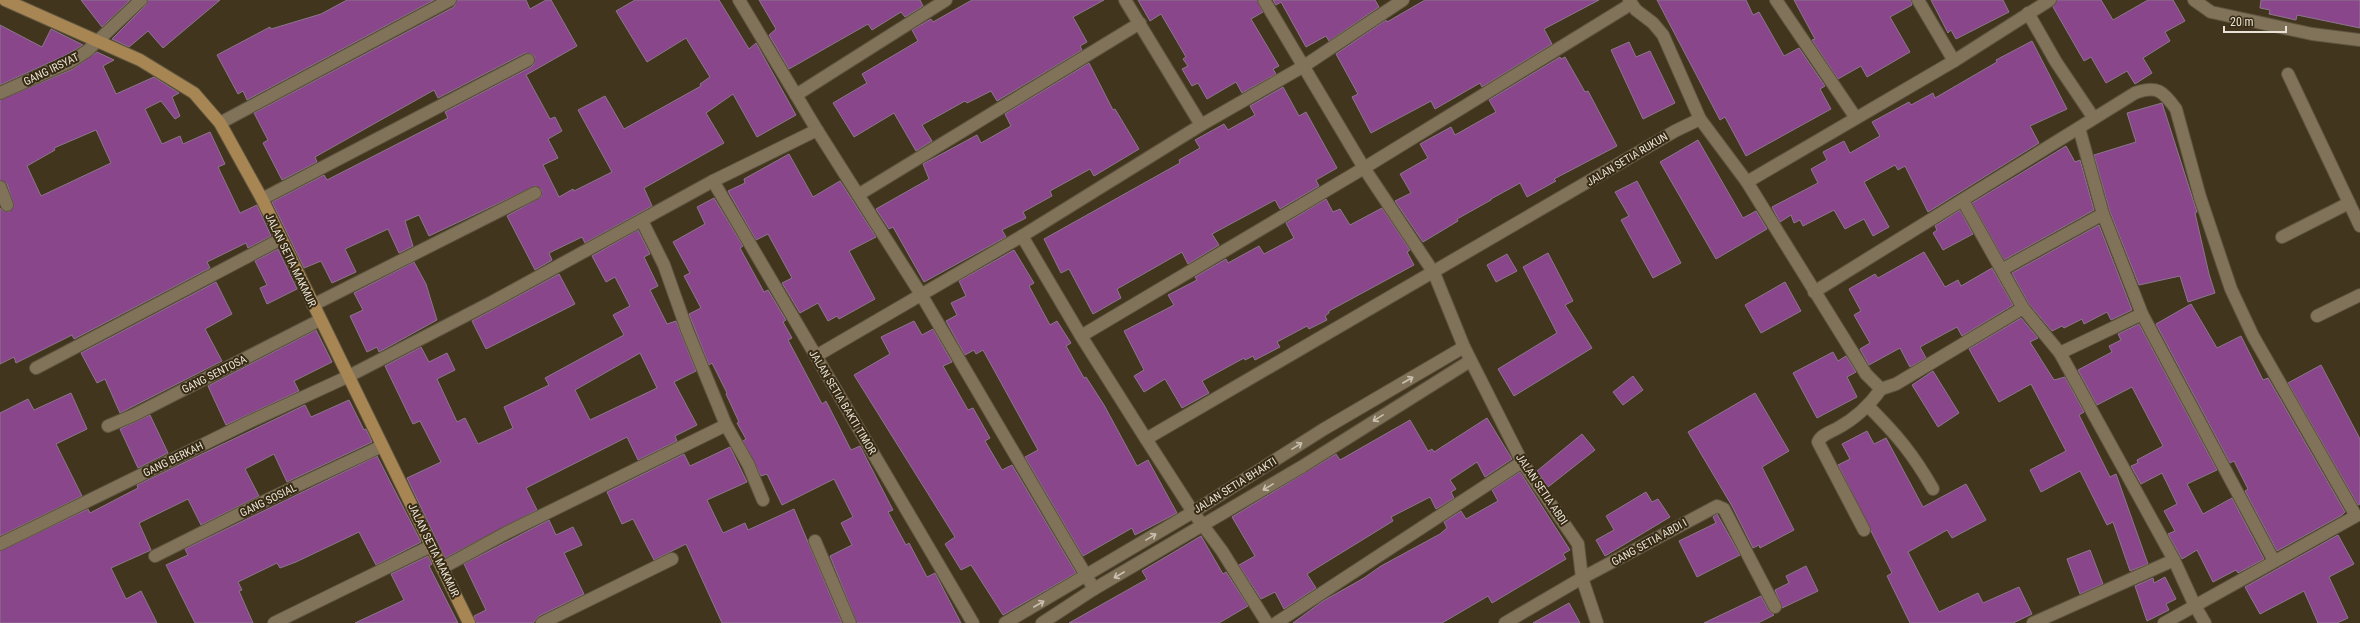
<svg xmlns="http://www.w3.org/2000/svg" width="2360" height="623" viewBox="0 0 2360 623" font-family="'Roboto Condensed',sans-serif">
<rect width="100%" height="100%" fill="#41351e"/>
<g fill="#89468b" stroke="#8c778c" fill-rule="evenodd">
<polygon points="81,0 130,0 102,27"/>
<polygon points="148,0 220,0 163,48 148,31 129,47 112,39 146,5"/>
<polygon points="347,0 434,0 247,100 243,91 238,94 217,55 270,27 271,29 321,14"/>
<polygon points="457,0 526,0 530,9 546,0 551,0 577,46 526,75 550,119 555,117 562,131 548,139 558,158 543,165 559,197 573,189 574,191 612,172 578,110 605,96 624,129 701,86 700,84 710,77 686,38 647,62 616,11 635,0 719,0 749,49 756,43 796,115 757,137 733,94 706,113 724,143 644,188 652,206 585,243 582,237 549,253 552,260 535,270 507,216 541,197 542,190 535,186 429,236 419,215 405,221 413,246 399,253 388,229 345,249 356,272 332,283 321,261 304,268 272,202 324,175 327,180 448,118 445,112 531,67 534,64 535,57 532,54 525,53 438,98 434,90 315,157 317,162 282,180 263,143 268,140 254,113 454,7"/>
<polygon points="759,0 920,0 923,6 905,17 901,12 872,30 868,24 789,69 769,35 776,29"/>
<polygon points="972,0 1104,0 1073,17 1087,42 1080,46 1082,50 997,101 991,91 967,103 965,101 922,125 932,141 916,151 894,113 854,137 833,103 867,83 862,74 918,41 912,30 931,19 933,22"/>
<polygon points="1138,0 1257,0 1263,12 1251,19 1279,66 1273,69 1276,74 1242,93 1236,82 1207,99 1198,83 1192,86 1182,69 1188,66 1183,59 1186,57 1161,14 1150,21"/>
<polygon points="1273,0 1375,0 1379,7 1329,41 1326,36 1306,47 1281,2 1276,5"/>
<polygon points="1425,0 1599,0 1544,29 1552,44 1482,87 1480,83 1435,109 1431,101 1371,133 1352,97 1358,94 1336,54 1386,20 1387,22"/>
<polygon points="1657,0 1746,0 1753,15 1759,12 1784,56 1799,48 1825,86 1820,89 1831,109 1746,156 1725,117 1720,120"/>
<polygon points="1794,0 1911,0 1912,5 1890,17 1910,52 1867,77 1861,66 1838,79 1812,40 1815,39"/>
<polygon points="1931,0 2003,0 2009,12 1956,39 1951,30 1948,33"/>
<polygon points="2057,0 2101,0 2113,20 2148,0 2173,0 2185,21 2165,32 2170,41 2143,58 2152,73 2135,84 2127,71 2106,83 2091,57 2084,61 2053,7"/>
<polygon points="2261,0 2360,0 2360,28 2297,15 2296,20 2269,14 2270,10 2260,8"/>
<polygon points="0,25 42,47 51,29 83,45 66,55 0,85"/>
<polygon points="2032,41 2067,109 2030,126 2039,143 1928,212 1905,166 1898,170 1895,165 1864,182 1889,227 1873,236 1864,219 1845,229 1834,210 1803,226 1800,220 1794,223 1791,215 1780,222 1772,207 1818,183 1811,169 1827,160 1823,152 1844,141 1850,153 1880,136 1872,122 1909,102 1911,105 1933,93 1935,98 1997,62 1996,60"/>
<polygon points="1629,42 1636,57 1650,51 1675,103 1643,119 1611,50"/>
<path d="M97 52 114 60 103 66 116 94 154 77 179 93 172 97 180 116 175 119 161 101 145 109 162 144 180 136 183 144 210 132 225 164 218 167 240 213 257 205 271 236 248 248 246 243 207 262 210 268 74 339 72 335 16 363 14 357 0 364V208L3 211 9 212 14 206 7 184 0 180V100L73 69ZM96 130 111 163 41 196 27 166 55 150 54 148Z"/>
<polygon points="1560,57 1561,59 1565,57 1585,92 1588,91 1617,146 1554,179 1556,181 1527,197 1520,183 1491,199 1491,200 1457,219 1458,221 1423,242 1395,201 1411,193 1400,174 1428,158 1420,144 1451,127 1455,135 1485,118 1496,112 1489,100"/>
<polygon points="1089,63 1113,110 1115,109 1139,149 1094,176 1090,169 1050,191 1052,196 1023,212 1026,218 1002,230 1006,237 924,282 893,227 889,229 876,209 929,179 923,164 977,135 981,143 1011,126 1005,114"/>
<polygon points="1283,87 1299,116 1306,112 1337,168 1316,180 1319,186 1280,209 1275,200 1212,234 1219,245 1188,264 1182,252 1117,289 1121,298 1093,314 1069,269 1061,273 1044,239 1180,163 1179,160 1200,148 1195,140 1224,124 1228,130 1255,115 1250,106"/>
<polygon points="2162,103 2197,212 2195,213 2209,274 2215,293 2188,302 2180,276 2139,285 2110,212 2094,155 2136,142 2127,113"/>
<polygon points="1698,140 1743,218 1756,211 1767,229 1716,259 1660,162"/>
<polygon points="2066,146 2075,162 2080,160 2094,210 2004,260 1972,203"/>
<polygon points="789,154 813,197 840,181 876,237 849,251 875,299 839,319 837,316 828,321 818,303 800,313 782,283 792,278 768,234 756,240 728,191 745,183 744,179"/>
<polygon points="1637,181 1681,263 1653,278 1621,220 1629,216 1615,192"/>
<polygon points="714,198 743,246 740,248 764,292 768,290 786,320 783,322 792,338 788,340 822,404 826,401 851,450 860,446 893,510 888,512 906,545 909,543 927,577 935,573 961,623 857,623 830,556 852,545 841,523 853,517 834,479 782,505 767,474 761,476 743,441 746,439 737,423 739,422 726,394 727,393 712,363 709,365 694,327 689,314 701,308 684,276 690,273 673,242 705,224 697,207"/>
<polygon points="1326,199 1333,212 1340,209 1350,225 1382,208 1410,250 1407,252 1414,265 1329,311 1329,313 1325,316 1327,320 1309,329 1307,326 1277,342 1280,347 1255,360 1253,356 1245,360 1244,358 1202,381 1209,393 1182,408 1165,379 1144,392 1134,376 1144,370 1124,331 1174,305 1168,295 1197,280 1195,277 1226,259 1228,263 1259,246 1264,254 1294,238 1286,223"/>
<polygon points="1960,210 1973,234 1943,250 1933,233 1937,230 1935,226"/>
<polygon points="2099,225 2132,310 2111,320 2107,312 2084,324 2082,319 2064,328 2062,326 2052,331 2029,304 2012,273"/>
<path d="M638 230 650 254 644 257 658 286 650 290 667 324 676 321 696 371 674 382 697 425 675 436 677 441 638 460 627 437 526 488 537 510 445 558 407 478 441 462 420 421 413 424 385 366 421 347 429 362 447 353 455 370 437 379 457 422 465 418 478 444 513 428 504 407 549 385 545 378 624 335 613 315 630 306 615 277 606 282 592 256ZM640 353 657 388 590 420 575 390Z"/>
<polygon points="278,249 297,289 267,304 260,288 267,285 255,261"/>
<polygon points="1014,250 1034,283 1029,286 1050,325 1057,321 1071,343 1066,346 1084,378 1086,377 1104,405 1137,466 1148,460 1177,513 1135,535 1132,528 1083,556 1025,457 1038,450 983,350 976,354 974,350 965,355 946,321 957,315 951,303 966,296 959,281"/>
<polygon points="1924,252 1945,287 1958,280 1961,286 1992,268 2013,305 1962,336 1957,327 1920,347 1926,358 1910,367 1900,348 1869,365 1860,349 1870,343 1854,315 1861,311 1849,289 1875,274 1878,278"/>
<polygon points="1548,253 1573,301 1565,305 1592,348 1514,396 1498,369 1557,333 1523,267"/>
<polygon points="1507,254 1517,271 1496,282 1487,265"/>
<polygon points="414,262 426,284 437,320 379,352 377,347 367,352 350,316 363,310 354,293"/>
<polygon points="559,274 575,304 486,349 472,321"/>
<polygon points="216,282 232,314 205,329 222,361 120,413 105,379 97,383 81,353"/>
<polygon points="1785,282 1801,311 1761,333 1745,305"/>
<polygon points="2191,304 2217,348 2241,336 2263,380 2268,378 2345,512 2342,515 2277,551 2245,491 2248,489 2234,461 2230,463 2156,324"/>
<polygon points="2021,318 2038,338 2030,342 2054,380 2065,377 2084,412 2079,415 2110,477 2116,474 2148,564 2130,571 2113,522 2107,525 2080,471 2041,492 2030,470 2066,451 2031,384 1999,402 1969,349"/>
<polygon points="914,321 922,335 933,329 952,362 943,366 968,410 973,408 990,438 985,441 1002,470 1012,465 1076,573 1003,615 971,565 961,570 945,544 955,537 854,375 890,354 881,337"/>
<polygon points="2139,324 2217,470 2187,484 2203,514 2232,498 2264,559 2238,573 2236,570 2213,582 2197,550 2182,559 2168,534 2175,531 2164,511 2177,504 2162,473 2141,484 2131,466 2138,463 2137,460 2163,446 2132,387 2097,405 2078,370 2112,352 2109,346 2121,340 2118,334"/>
<polygon points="316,330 332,362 294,381 299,391 226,425 208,386"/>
<polygon points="1833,352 1838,361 1846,356 1856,372 1847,377 1857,397 1817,418 1793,373"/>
<polygon points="2321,365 2360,439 2360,504 2358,505 2288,383"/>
<polygon points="1933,371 1959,413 1938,427 1912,385"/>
<polygon points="1633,376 1643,390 1623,405 1613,392"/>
<polygon points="71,393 87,429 56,444 82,496 0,536 0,413 28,399 34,410"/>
<polygon points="1755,393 1789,451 1762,467 1794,530 1760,548 1759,545 1753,548 1732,506 1688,432"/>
<polygon points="349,400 364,430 366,429 372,442 287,482 274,454 245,469 259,496 201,525 188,499 139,523 151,550 111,568 126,599 141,591 157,623 0,623 0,551 88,509 90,513 138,488 137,485 305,405 311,417"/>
<polygon points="150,415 168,453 138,468 120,429"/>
<polygon points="1487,418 1512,459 1485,477 1477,462 1450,480 1456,489 1451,492 1454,498 1436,509 1430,497 1391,517 1393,521 1307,574 1316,588 1284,609 1275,592 1261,599 1239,565 1255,556 1232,517 1336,454 1340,460 1410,420 1428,451 1432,449 1434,452"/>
<polygon points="1867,431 1874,444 1886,438 1923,507 1966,484 1986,520 1952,538 1947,530 1908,552 1939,612 1978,593 1983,603 2019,587 2032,614 2013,623 1910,623 1887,576 1892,573 1838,465 1850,459 1842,444"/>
<polygon points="1582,434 1595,450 1548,487 1537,471"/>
<polygon points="730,447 747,482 707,500 723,533 745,523 748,530 794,509 842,623 722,623 686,544 654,560 633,519 622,524 607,492 684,454 690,466"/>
<polygon points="377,456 421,542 376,565 359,532 296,562 280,568 277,563 238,582 242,590 239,591 253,623 195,623 166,565 188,555 185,549"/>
<polygon points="1520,472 1570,550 1563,554 1566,559 1492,603 1488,596 1442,623 1293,623 1323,601 1364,578 1381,566 1440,534 1447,528 1444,522 1461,511 1466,519 1498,501 1492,490"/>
<polygon points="1646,492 1652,502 1658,499 1670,517 1605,556 1596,540 1614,530 1606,516"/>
<polygon points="1717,514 1740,555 1697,577 1679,541 1716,523 1713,517"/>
<polygon points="549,520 556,535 573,527 582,545 564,553 584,594 539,616 533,623 476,623 474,616 486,610 464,564"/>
<polygon points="2338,535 2354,564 2329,577 2348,618 2337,623 2318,623 2304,591 2260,614 2245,587"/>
<polygon points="1201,536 1223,574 1226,572 1248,606 1219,623 1069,623 1147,579 1142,571"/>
<polygon points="2090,550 2103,584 2080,594 2067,559"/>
<polygon points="428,556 432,564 429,566 458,623 355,623 404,600 391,574"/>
<polygon points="1806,566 1818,591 1782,608 1775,590 1789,583 1786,576"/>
<polygon points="2165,577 2176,599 2166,604 2169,610 2147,621 2135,586 2153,578 2154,583"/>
<polygon points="1761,596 1769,611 1774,615 1758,623 1704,623"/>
<polygon points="1569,603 1580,623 1533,623"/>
</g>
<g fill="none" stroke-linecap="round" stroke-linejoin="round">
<g stroke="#5e543f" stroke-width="14">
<g id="minor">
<polyline points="739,0 817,130 922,296 1094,589"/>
<polyline points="1125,0 1201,125 1304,66 1403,0"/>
<polyline points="1264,0 1364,168 1434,273 1464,347 1522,462 1578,544 1582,578 1597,623"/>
<polyline points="1629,0 1636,10 1653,23 1663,35 1700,119 1747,182 1954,61 2050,0"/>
<polyline points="1776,0 1856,118"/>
<polyline points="1918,0 1954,61"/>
<polyline points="2194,0 2211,12 2312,34 2360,40"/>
<polyline points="2028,13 2056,62 2093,117"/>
<polyline points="2288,74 2360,226"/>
<polyline points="0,93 70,62 87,51 141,0"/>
<polyline points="796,95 946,0"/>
<polyline points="220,123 450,0"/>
<polyline points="2079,128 2103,214 2142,314"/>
<polyline points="713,181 973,623"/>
<polyline points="1747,182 1866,374 1881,389 1896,384 2023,308 2060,353 2174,560 2195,606 2205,623"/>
<polyline points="0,187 7,205"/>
<polyline points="858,195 1140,23"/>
<polyline points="262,199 528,60"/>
<polyline points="1963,201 2023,308"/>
<polyline points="642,221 664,265 687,330 726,425"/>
<polyline points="1022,236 1081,336 1146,439 1193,512 1222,551 1267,623"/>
<polyline points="2282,237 2349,203"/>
<polyline points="2003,269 2103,214"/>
<path d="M1814 292 2135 93C2157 85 2163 91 2176 109L2200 197 2231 289 2253 336 2356 516 2164 623"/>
<polyline points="313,305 535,193"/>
<polyline points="2317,316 2360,295"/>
<polyline points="1081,336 1364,168 1631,4"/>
<polyline points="2060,353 2142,314 2274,561"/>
<polyline points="816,356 1022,236 1201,125"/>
<polyline points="36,368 281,239"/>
<path d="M1868 406C1897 435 1913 454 1933 489"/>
<polyline points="108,426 134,415 320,320"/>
<polyline points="1146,439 1675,131 1700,119"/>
<path d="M1864 530 1818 442C1821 435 1830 432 1836 429 1855 419 1869 406 1881 389"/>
<polyline points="815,541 850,623"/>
<polyline points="0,544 249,422 347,377 492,302 713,181 817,130"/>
<polyline points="155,556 271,498 382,446"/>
<polyline points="442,568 506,533 726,425 748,464 763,500"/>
<polyline points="274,623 431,546"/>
<polyline points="542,623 672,559"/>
<polyline points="1005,623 1193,512 1324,429 1464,347"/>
<polyline points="1042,623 1094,589 1303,466 1470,361"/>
<polyline points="1276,623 1522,462"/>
<polyline points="1505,623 1582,578 1717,506 1724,509 1775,607"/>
<polyline points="2033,623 2174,560"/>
</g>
</g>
<g stroke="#5e543f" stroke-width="14">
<polyline id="major" points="5,0 140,60 194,93 220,123 262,199 469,623"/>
</g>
<use href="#minor" stroke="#80735a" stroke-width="12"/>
<use href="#major" stroke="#a78654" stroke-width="12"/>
</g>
<defs><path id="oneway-shaft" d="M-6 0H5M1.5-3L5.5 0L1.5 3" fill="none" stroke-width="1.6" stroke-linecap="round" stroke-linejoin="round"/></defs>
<g stroke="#cac1b0">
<use href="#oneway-shaft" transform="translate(1408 380) rotate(-30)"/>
<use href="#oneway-shaft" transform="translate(1378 418) rotate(148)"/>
<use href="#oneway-shaft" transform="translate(1297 446) rotate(-32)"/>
<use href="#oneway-shaft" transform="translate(1268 487) rotate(149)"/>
<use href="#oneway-shaft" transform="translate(1151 537) rotate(-31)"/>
<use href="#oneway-shaft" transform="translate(1119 575) rotate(150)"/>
<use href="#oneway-shaft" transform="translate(1039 604) rotate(-30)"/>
</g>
<g text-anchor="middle" stroke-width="4" stroke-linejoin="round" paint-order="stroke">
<g font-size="11" fill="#eae3d5" stroke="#362a14">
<text transform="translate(51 69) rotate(-26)" y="4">GANG IRSYAT</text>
<text transform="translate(1627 159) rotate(-31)" y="4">JALAN SETIA RUKUN</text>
<text transform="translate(291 260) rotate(64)" y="4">JALAN SETIA MAKMUR</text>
<text transform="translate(214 374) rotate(-27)" y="4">GANG SENTOSA</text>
<text transform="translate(843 402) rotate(59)" y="4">JALAN SETIA BAKTI TIMOR</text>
<text transform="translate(173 459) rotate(-26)" y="4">GANG BERKAH</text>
<text transform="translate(1235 485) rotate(-32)" y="4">JALAN SETIA BHAKTI</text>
<text transform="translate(1542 489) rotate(56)" y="4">JALAN SETIA ABDI</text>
<text transform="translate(268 500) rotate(-26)" y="4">GANG SOSIAL</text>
<text transform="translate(1649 542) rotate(-29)" y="4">GANG SETIA ABDI I</text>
<text transform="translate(434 550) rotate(64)" y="4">JALAN SETIA MAKMUR</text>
</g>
</g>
<path d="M2224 26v6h62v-6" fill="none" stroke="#eae3d5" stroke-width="2"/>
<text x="2230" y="26" font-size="12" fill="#eae3d5" stroke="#362a14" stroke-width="3" paint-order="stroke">20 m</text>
</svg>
